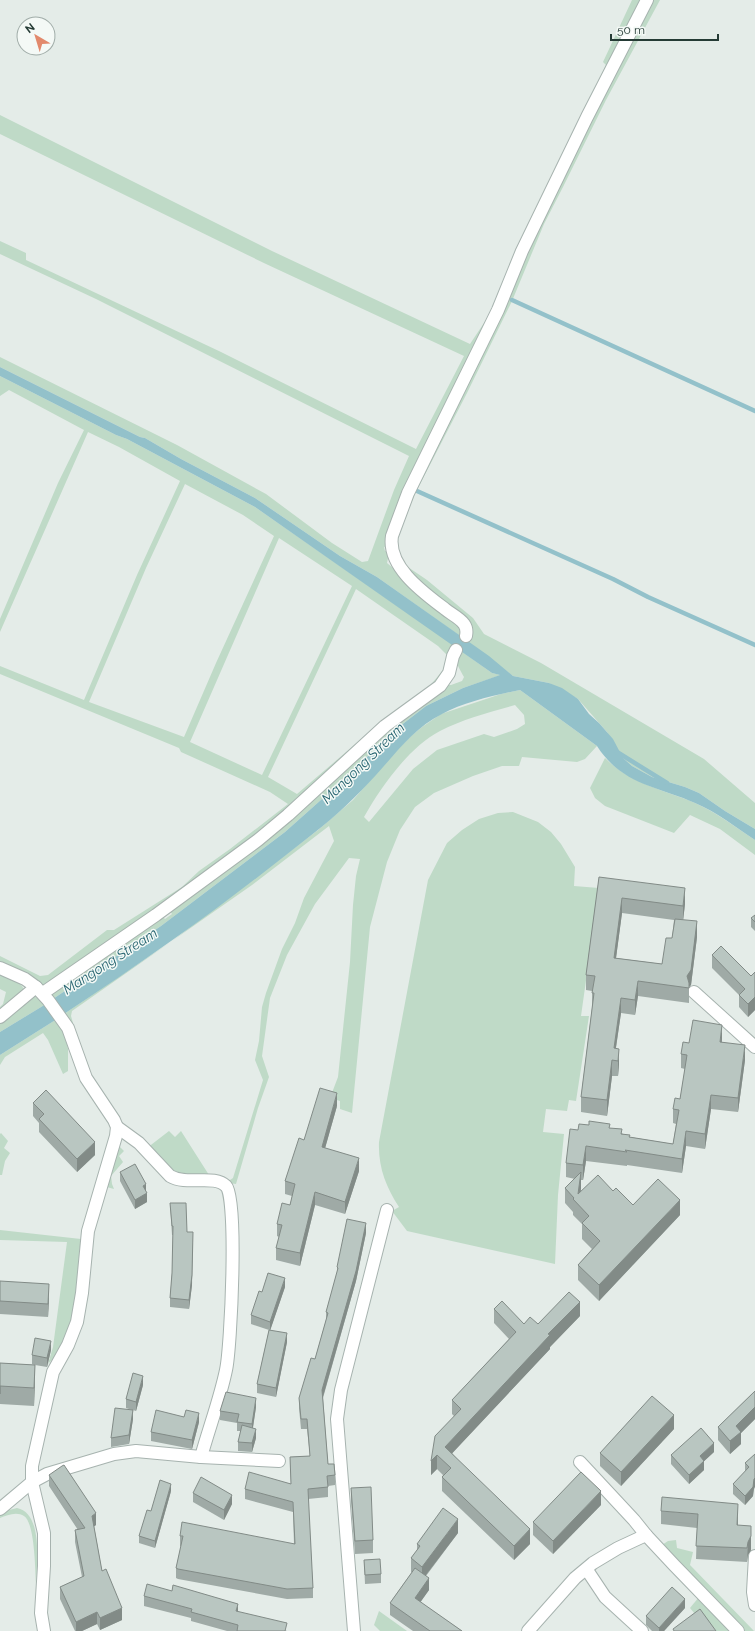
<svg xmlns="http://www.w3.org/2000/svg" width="755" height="1631" viewBox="0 0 755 1631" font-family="Raleway,sans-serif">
<rect width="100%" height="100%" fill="#e4ece8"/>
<g fill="#bfdac7" fill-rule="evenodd">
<polygon points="632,0 646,0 387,546 384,547 385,551 389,551 392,557 388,558 387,563 461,625 463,634 460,636 377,577 340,556 255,498 181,459 145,438 140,437 0,367 0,357 177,445 266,494 332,543 362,562 368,561 394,490 409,456 96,299 0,254 0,241 26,253 26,260 221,352 416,449 464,356 266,264 0,134 0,115 272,251 470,344 488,317 514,256 606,65 603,62"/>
<polygon points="650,0 660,0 606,100 563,187 544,224 512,301 467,393 417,490 393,543 394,537 524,252"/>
<path d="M0 376 116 435 127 439 255 507 455 646 444 676 259 836 43 987 0 967V956L40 976 48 975 107 930H114L182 887 199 871 230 849 288 804 270 792 181 752 179 748 0 674V666L84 700 137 575 180 481 119 447 88 432 0 632V619L58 483 84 430 9 390 0 396ZM185 484 243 515 274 536 216 663 184 737 89 702 146 568ZM279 538 352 586 262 775 190 742ZM356 589 438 646 447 655 443 670 429 687 380 723 297 794 268 777Z"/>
<polygon points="399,561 427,580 473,618 484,634 541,663 704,759 755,803 755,829 725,811 699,793 685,787 652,777 632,766 623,758 607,732 578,699 549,683 513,676 467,641 469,631 426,593"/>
<path d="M461 651 492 673 501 675 463 688 426 706 395 730 340 783 285 832 161 926 53 999 51 992 160 914 165 919 172 914 168 908 308 806 306 802 360 751 445 685H451L462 681 464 677C457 664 455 664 461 651Z"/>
<path d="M520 690 597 746 585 759 577 762 522 757 519 766H502L473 776 434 793 415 807 400 830 387 862 370 927 352 1113 340 1109V1101L330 1098 338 1077 350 962 353 905 356 876 360 859 349 858 315 904 287 955 270 998 262 1056 269 1077 258 1108 236 1184 178 1176 147 1148 169 1131 175 1137 181 1131 209 1175 230 1180 233 1178 263 1080 255 1060 259 1041 262 1007 266 993 282 949 295 923 304 898 334 841 329 826 252 885 72 1011 71 1016 73 1023 71 1024 64 1014 172 941 318 830 353 800 396 751 411 736 422 727 441 714 501 694ZM515 705 524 715 525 724 517 729 494 737 484 734 437 750 413 769 369 822 364 817C381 787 409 747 440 731 463 719 490 712 515 705Z"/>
<path d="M605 758C631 784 662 789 695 803 716 812 735 827 755 840V855L720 829 690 815 674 833 605 806 595 798 590 788Z"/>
<path d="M513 812 538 822 551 832 561 844 575 867 574 886 599 888 581 1016H589L576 1101 569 1100 567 1111 546 1109 543 1132 564 1134 558 1195 555 1264 407 1231 392 1211 399 1207C386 1187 378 1167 379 1142L428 880 447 843 462 830 479 819 498 813Z"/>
<path d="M0 975C8 978 24 981 24 992L0 1013V1007L3 1004 6 992 0 989Z"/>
<polygon points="34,996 46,1004 0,1032 0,1020"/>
<polygon points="57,1019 64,1029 68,1049 68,1071 63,1074 48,1040 43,1033 5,1057 0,1065 0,1055"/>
<polygon points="1,1133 8,1141 4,1148 10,1153 5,1161 2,1175 0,1175 0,1134"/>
<polygon points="119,1146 124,1151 119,1156 123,1162 111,1176 112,1184 114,1189 103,1186"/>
<path d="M0 1230 81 1239C75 1280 80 1333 48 1364L53 1347 67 1242 0 1240Z"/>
<path d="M17 1508C43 1513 37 1563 36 1583 35 1570 35 1523 24 1516 17 1511 7 1515 0 1518V1514L5 1511Z"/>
<polygon points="676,1540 677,1548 693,1552 690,1565 754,1631 742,1631 662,1545 668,1541"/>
<polygon points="699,1597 732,1631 709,1631 690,1608"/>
<polygon points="379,1611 407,1631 380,1631 374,1625"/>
</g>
<g fill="#93c1ca">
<path d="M0 367 140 437 145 438 181 459 255 498 340 556 377 577 489 656 513 676 549 683 562 688 578 699 589 714 599 723 613 739 623 758 632 766 652 777 685 787 699 793 725 811 755 829V840C735 827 717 812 695 803 657 786 622 785 597 746L520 690C495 695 464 702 442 714 414 728 396 753 376 775 357 796 336 816 314 833 267 870 220 907 171 941 136 966 100 990 64 1014L53 999 161 926 285 832 340 783 395 730 426 706 463 688 500 675 492 673 255 507 127 439 116 435 0 376Z"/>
<polygon points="46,1004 57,1019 0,1055 0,1032"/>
</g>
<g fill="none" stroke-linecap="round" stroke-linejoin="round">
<g stroke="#93c1ca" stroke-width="4.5">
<polyline points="512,300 755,411"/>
<polyline points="417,491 613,579 648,597 755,645"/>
<polyline points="617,752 667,783"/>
</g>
<g stroke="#a7b3af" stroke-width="14">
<g id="minor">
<path d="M466 636C467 631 467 628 464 624 460 618 451 614 445 609 424 593 387 567 392 536L408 493 498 310 522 251 587 117 647 0"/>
<polyline points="0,968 25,979 36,987 48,1000 68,1028 86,1078 114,1120 117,1127 116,1136 88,1231 82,1293 77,1322 68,1345 53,1372 32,1466 32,1482 44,1533 44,1566 41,1613 44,1631"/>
<polyline points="694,992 755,1047"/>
<polyline points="43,993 156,915 258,840 288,815 385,726 440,686 449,673 453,656 456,650"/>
<polyline points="0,1017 36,987"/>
<path d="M117 1127 139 1143 170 1176C187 1186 214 1174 226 1186 238 1198 231 1347 226 1370 220 1399 209 1428 201 1457"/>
<polyline points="580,1462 634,1520 646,1535 674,1565 738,1631"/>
<polyline points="0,1509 32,1482 47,1474 114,1454 136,1451 201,1457 279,1461"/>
<polyline points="755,1556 753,1592 755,1605"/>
<polyline points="587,1570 605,1597 642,1631"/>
<polyline points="354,1631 337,1419 341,1390 387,1210"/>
<polyline points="528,1631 575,1578 593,1563 618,1548 646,1535"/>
</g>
</g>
<use href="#minor" stroke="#fff" stroke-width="12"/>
</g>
<g fill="#9faaa6" fill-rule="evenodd">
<path d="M599 877 685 904 683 920 697 937 691 985 689 987V1003L638 996 635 1015 621 1013 616 1048 619 1064 618 1076H612L607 1116 581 1112V1097L592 1008V991L586 990V975ZM622 913 674 920 672 938 662 964 616 958Z"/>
<polygon points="755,915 755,931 751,927 751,918"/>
<polygon points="712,955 751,976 755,972 755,1010 748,1017 739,1007 739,995 712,968"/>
<polygon points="722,1039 722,1042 745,1060 738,1112 711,1109 705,1149 686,1146 682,1173 627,1165 627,1166 586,1161 583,1180 581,1180 581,1191 613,1191 633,1205 680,1215 599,1301 578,1280 578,1265 592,1249 582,1239 582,1224 573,1215 573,1212 565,1203 565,1188 575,1179 566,1177 566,1163 578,1130 610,1128 630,1137 673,1144 676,1124 673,1123 673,1109 680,1099 685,1069 681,1068 681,1054 689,1043"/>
<polygon points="33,1103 95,1155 77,1172 39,1132 39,1123 33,1116"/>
<polygon points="337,1106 325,1148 359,1171 345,1214 315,1205 300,1266 276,1260 276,1248 279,1237 277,1236 277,1224 290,1205 292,1196 285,1194 285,1181 304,1140"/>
<polygon points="120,1172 146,1191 147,1202 135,1209 120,1181"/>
<polygon points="170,1203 192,1285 189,1309 170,1307 170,1298 172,1273 173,1235 172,1235"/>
<polygon points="366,1233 356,1281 323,1398 328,1464 335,1475 335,1485 328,1486 328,1497 308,1499 313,1588 313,1598 287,1599 178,1579 176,1578 176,1568 181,1546 180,1546 180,1536 294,1544 293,1512 245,1499 245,1489 291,1484 290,1457 310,1456 307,1429 301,1429 299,1408 299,1398 315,1359 326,1320 326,1312 337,1273 337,1267"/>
<polygon points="0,1281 49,1298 48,1317 0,1314"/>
<polygon points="285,1287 270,1330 287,1342 276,1397 257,1393 257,1384 269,1330 251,1324 251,1315 262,1292"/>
<polygon points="494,1309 524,1324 538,1324 580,1316 550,1347 550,1349 452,1453 530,1544 514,1560 442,1491 442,1477 443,1475 437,1469 431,1475 431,1461 454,1416 452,1414 452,1400 509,1339 494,1323"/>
<polygon points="51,1350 47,1367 35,1365 34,1406 0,1404 0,1363 35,1365 32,1364 32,1355"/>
<polygon points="143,1385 136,1411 133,1410 133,1419 129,1444 111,1447 111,1438 132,1410 126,1408 126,1399"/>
<polygon points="755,1391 755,1419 741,1433 741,1444 730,1454 718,1440 718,1427"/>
<polygon points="256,1407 253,1428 256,1438 252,1452 238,1451 238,1442 241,1431 237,1431 237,1423 220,1420 220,1411"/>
<polygon points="199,1422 192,1449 151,1441 151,1432"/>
<polygon points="674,1429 621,1486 600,1466 600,1453"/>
<polygon points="714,1452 704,1461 704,1470 689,1484 671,1464 671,1455"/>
<polygon points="755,1454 753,1496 745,1505 733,1494 733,1484 745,1472 745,1463"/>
<polygon points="49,1475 96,1525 94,1526 102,1571 122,1620 100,1630 97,1624 82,1631 75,1631 60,1599 60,1587 82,1577 75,1542 75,1530 78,1530 49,1486"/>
<polygon points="351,1488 373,1540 373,1553 355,1554 351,1501"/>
<polygon points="171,1491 155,1548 139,1543 139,1536"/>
<polygon points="193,1493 232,1504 224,1520 193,1502"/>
<polygon points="601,1505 553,1554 533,1535 533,1522"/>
<polygon points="661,1511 738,1517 738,1526 751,1540 751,1550 748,1555 747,1562 696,1559 697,1528 661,1524"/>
<polygon points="458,1533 426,1576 429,1590 420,1602 462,1631 413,1631 390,1615 390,1603 412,1572 411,1572 411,1558 417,1551 417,1544"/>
<polygon points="364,1560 381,1574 381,1583 365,1584"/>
<polygon points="144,1596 238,1612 287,1631 227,1631 191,1621 191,1618 144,1606"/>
<polygon points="685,1608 664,1631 652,1631 646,1625 646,1616"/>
</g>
<g fill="#828b87">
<polygon points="685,888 685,904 683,921 683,906"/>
<polygon points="622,898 622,913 614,973 614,958"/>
<polygon points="697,921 697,937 691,985 689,987 689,1003 689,988 687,976"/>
<polygon points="638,981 638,996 635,1015 635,1000"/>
<polygon points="755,997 755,1010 748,1017 748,1004"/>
<polygon points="621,998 621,1013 614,1060 614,1048"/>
<polygon points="722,1025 722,1039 720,1056 720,1042"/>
<polygon points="745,1045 745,1060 738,1112 738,1098"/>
<polygon points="619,1049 619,1064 618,1076 618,1061"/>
<polygon points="612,1060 612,1076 607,1116 607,1100"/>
<polygon points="337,1093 337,1106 322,1159 322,1147"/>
<polygon points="711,1095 711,1109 705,1149 705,1134"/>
<polygon points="686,1131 686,1146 682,1173 682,1159"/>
<polygon points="95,1142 95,1155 77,1172 77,1159"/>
<polygon points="586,1146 586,1161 583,1180 583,1165"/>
<polygon points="359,1158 359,1171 345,1214 345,1202"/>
<polygon points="581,1172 581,1188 579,1205 578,1194"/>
<polygon points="146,1184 146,1193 143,1186"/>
<polygon points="315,1192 315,1205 300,1266 300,1253"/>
<polygon points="147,1193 147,1202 135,1209 135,1200"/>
<polygon points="680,1200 680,1215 599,1301 599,1285"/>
<polygon points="366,1223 366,1233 356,1281 322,1400 322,1390"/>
<polygon points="193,1232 192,1285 189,1309 189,1300"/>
<polygon points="285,1278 285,1287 270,1331 270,1322"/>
<polygon points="49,1284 49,1298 48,1317 48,1304"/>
<polygon points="580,1302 580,1316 550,1347 550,1349 445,1461 445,1447 548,1334"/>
<polygon points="287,1333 287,1342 276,1397 276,1388"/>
<polygon points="51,1341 51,1350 47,1367 47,1358"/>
<polygon points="35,1365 35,1382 34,1406 34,1388"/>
<polygon points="143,1376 143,1385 136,1411 136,1402"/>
<polygon points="256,1398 256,1407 252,1433 252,1424"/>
<polygon points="755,1407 755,1419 741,1433 741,1444 730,1454 730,1441 736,1426"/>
<polygon points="133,1410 133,1419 129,1444 129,1435"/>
<polygon points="199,1413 199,1422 192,1449 192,1440"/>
<polygon points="674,1415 674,1429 621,1486 621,1472"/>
<polygon points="256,1429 256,1438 252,1452 252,1443"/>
<polygon points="714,1443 714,1452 700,1465 700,1456"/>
<polygon points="437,1455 437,1469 431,1475 431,1461"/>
<polygon points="704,1461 704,1470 689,1484 689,1475"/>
<polygon points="755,1478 755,1487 754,1489 753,1496 745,1505 745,1496 754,1479"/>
<polygon points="171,1484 171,1491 155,1548 155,1541"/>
<polygon points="601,1491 601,1505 553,1554 553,1541"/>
<polygon points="232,1495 232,1504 224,1520 224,1510"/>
<polygon points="738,1504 738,1517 737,1539 737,1525"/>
<polygon points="96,1513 96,1525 92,1528 92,1516"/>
<polygon points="458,1519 458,1533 422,1580 422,1567"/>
<polygon points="751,1526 751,1550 748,1555 747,1562 748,1542"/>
<polygon points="530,1529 530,1544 514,1560 514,1546"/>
<polygon points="429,1578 429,1590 415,1610 415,1598"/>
<polygon points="685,1599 685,1608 664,1631 659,1631 659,1628"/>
<polygon points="238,1604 238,1613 236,1611"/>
<polygon points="122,1608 122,1620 100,1630 100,1618"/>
<polygon points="97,1612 97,1624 82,1631 76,1631 76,1622"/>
</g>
<g fill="#b9c6c1" stroke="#828b87">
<polygon points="599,877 685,888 683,906 622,898 614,958 662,964 666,938 672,938 675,919 697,921 691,970 687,976 689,983 689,988 638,981 635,1000 621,998 614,1048 619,1049 618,1061 612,1060 607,1100 581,1097 594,993 592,993 595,976 586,975"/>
<polygon points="755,915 755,922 751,918"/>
<polygon points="721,946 751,976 755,972 755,997 748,1004 739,995 745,989 712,955"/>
<polygon points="693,1020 722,1025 720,1042 745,1045 738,1098 711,1095 705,1134 686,1131 682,1159 625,1150 627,1152 586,1146 583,1165 566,1163 570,1129 578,1130 579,1124 589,1125 589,1121 610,1124 609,1128 622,1129 621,1134 630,1135 629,1137 673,1144 679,1110 673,1109 675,1098 680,1099 687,1055 681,1054 683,1042 689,1043"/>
<polygon points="320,1088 337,1093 322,1147 359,1158 345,1202 315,1192 300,1253 276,1248 282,1225 277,1224 282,1203 290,1205 295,1184 285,1181 299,1138 304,1140"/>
<polygon points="46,1090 95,1142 77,1159 39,1119 44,1114 33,1103"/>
<polygon points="135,1164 146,1184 143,1186 147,1193 135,1200 120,1172"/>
<polygon points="581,1172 578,1194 598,1175 613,1191 616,1188 633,1205 658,1179 680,1200 599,1285 578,1265 600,1241 582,1223 589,1216 573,1199 574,1198 565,1188"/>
<polygon points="170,1203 186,1203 187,1232 193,1232 192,1275 189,1300 170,1298 172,1273 173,1226 172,1226"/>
<polygon points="347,1219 366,1223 356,1271 322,1390 328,1464 334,1464 335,1475 327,1476 328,1487 308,1489 313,1588 287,1589 178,1569 176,1568 183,1536 180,1536 182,1522 295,1544 293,1502 245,1489 249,1472 291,1484 290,1457 310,1456 307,1419 301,1419 299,1398 311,1358 315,1359 328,1313 326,1312 338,1268 337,1267"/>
<polygon points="268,1273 285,1278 270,1322 251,1315 259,1291 262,1292"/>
<polygon points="0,1281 49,1284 48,1304 0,1301"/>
<polygon points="569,1292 580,1302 548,1334 550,1335 445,1447 530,1529 514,1546 442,1477 451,1468 437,1455 431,1461 435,1436 461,1409 452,1400 516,1332 494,1309 502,1301 524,1324 530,1317 538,1324"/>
<polygon points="269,1330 287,1333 276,1388 257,1384"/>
<polygon points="35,1338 51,1341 47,1358 32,1355"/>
<polygon points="0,1363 35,1365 34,1388 0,1386 0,1394"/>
<polygon points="133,1373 143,1376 136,1402 126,1399"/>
<polygon points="755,1391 755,1407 736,1426 741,1432 730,1441 718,1427"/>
<polygon points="226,1392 256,1398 252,1424 237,1422 239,1414 220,1411"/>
<polygon points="652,1396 674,1415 621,1472 600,1453"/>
<polygon points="115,1408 133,1410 129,1435 111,1438"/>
<polygon points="156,1410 184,1417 186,1410 199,1413 192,1440 151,1432"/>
<polygon points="242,1425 256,1429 252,1443 238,1442"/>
<polygon points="701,1428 714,1443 700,1456 704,1461 689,1475 671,1455"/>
<polygon points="755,1454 755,1478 754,1479 753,1487 745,1496 733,1484 749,1467 745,1463"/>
<polygon points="64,1465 96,1513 92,1516 102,1571 106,1569 122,1608 100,1618 97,1612 76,1622 60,1587 84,1576 75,1530 85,1528 49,1475 62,1466"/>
<polygon points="581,1472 601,1491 553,1541 533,1522"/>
<polygon points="201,1477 232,1495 224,1510 193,1493"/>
<polygon points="160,1480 171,1484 155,1541 139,1536 147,1510 151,1511"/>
<polygon points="371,1487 373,1540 355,1541 351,1488"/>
<polygon points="662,1497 738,1504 737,1525 751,1526 751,1536 748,1542 747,1548 696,1546 698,1514 661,1511"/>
<polygon points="443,1508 458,1519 422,1567 411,1558 420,1546 417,1544"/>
<polygon points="380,1559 381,1574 365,1575 364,1560"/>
<polygon points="415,1568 429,1578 415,1598 462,1631 430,1631 390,1603"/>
<polygon points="147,1584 172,1591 173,1585 238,1604 236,1611 287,1623 285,1631 237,1631 238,1625 191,1612 192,1609 144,1596"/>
<polygon points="672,1587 685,1599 659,1628 646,1616"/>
<polygon points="700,1609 716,1631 674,1631 673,1629"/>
</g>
<g text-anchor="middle" stroke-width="3" stroke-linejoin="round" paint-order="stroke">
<g font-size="14" font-style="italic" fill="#266470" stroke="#f4f9f6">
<text transform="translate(363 763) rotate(-44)" y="5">Mangong Stream</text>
<text transform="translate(110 961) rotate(-33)" y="5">Mangong Stream</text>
</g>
</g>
<g transform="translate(36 36) rotate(322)"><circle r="19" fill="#f4f9f6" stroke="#a1ada9"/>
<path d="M0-3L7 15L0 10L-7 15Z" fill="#e2896c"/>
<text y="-6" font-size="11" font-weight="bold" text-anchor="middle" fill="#253b35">N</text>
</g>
<path d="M611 34v6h107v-6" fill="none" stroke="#253b35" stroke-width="2"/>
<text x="617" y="34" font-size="12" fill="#253b35" stroke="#f4f9f6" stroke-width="3" paint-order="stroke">50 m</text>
</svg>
